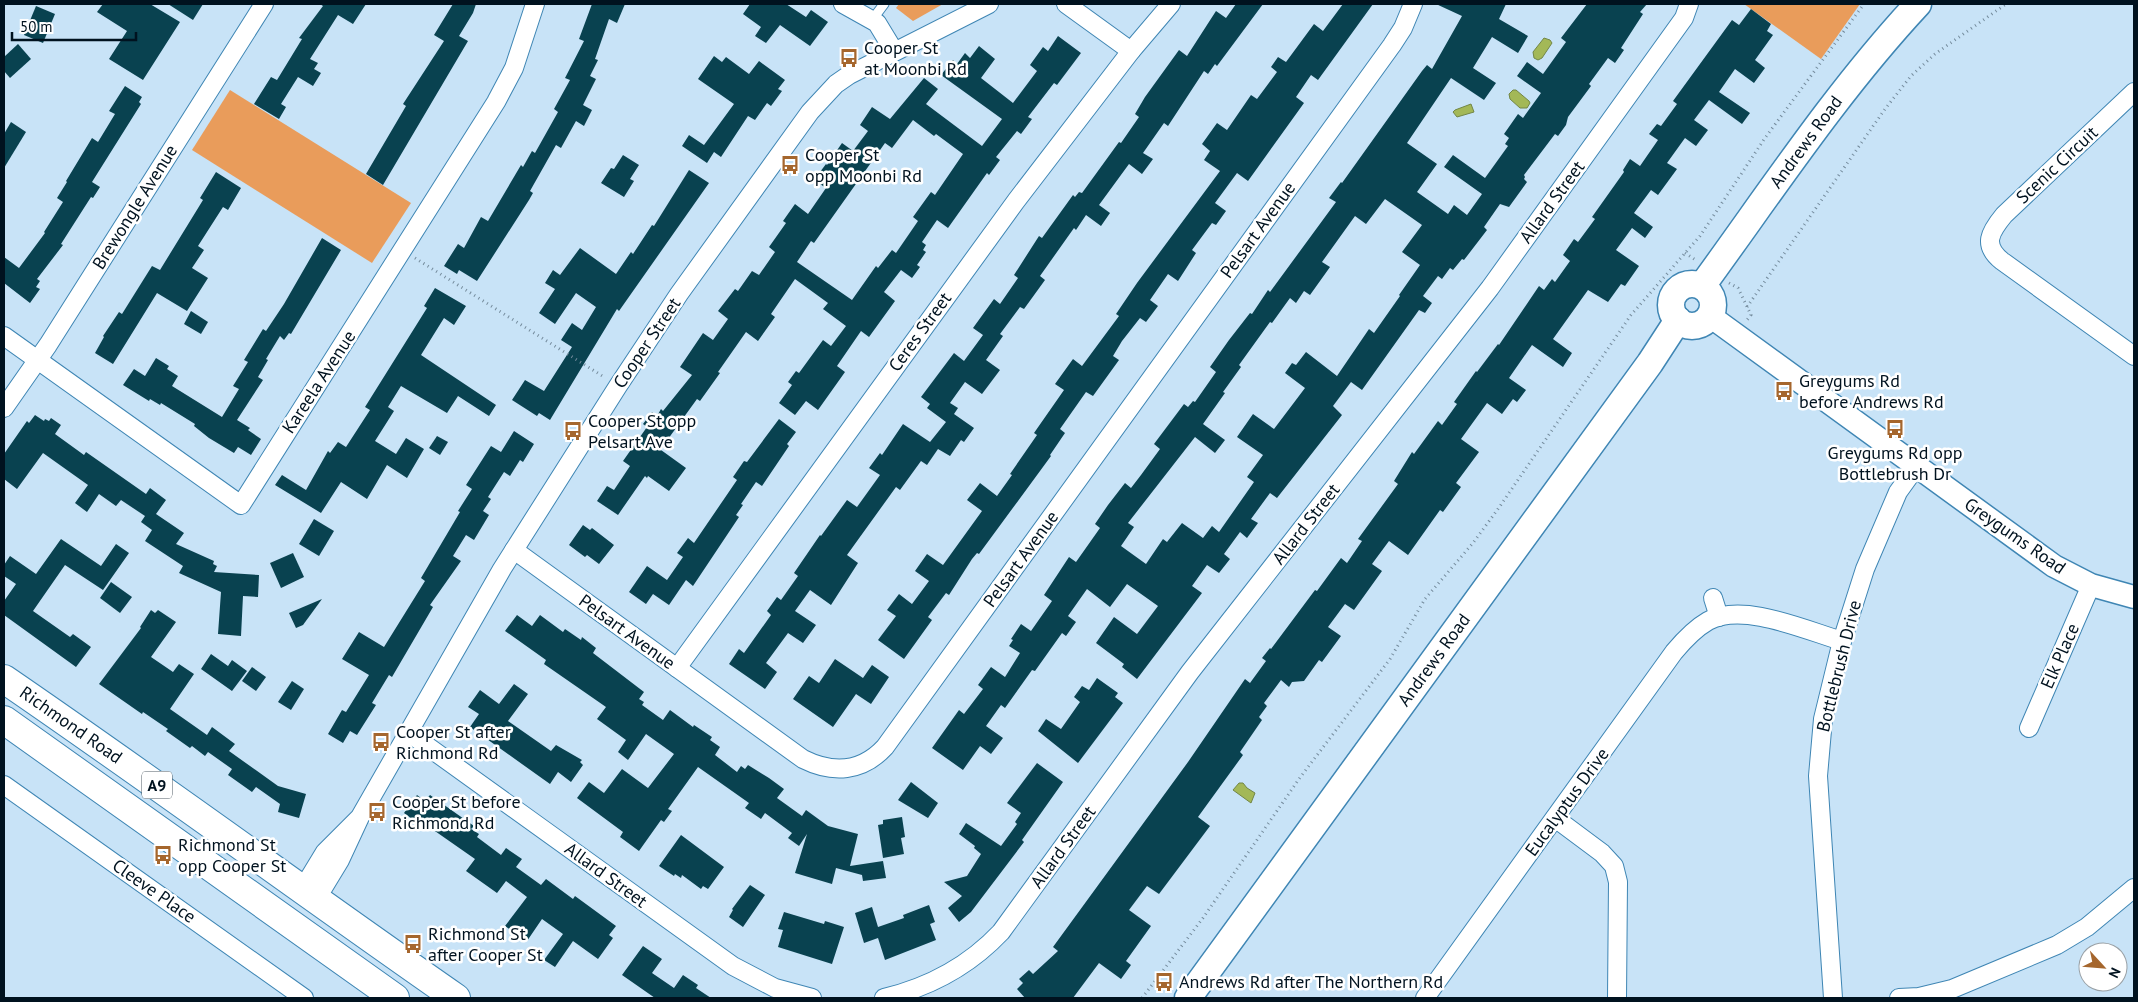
<svg xmlns="http://www.w3.org/2000/svg" width="2138" height="1002" viewBox="0 0 2138 1002" font-family="'PT Sans',sans-serif">
<rect width="100%" height="100%" fill="#c8e3f7"/>
<g fill="#e99c5b">
<polygon points="899,4 943,4 913,21 896,8"/>
<polygon points="1744,4 1860,4 1821,59"/>
<polygon points="230,90 411,203 372,263 192,150"/>
</g>
<g fill="#a3b857" stroke="#728646">
<polygon points="1544,38 1550,40 1552,43 1542,58 1538,60 1534,58 1533,52"/>
<polygon points="1513,90 1516,90 1529,101 1530,103 1527,108 1520,108 1510,99 1509,94"/>
<polygon points="1471,104 1474,112 1457,117 1453,112 1455,110"/>
<polygon points="1239,783 1243,783 1247,788 1255,793 1251,803 1233,790"/>
</g>
<g fill="#094250" fill-rule="evenodd">
<polygon points="103,4 150,4 180,22 143,80 109,59 127,31 97,12"/>
<polygon points="168,4 203,4 193,20"/>
<polygon points="320,4 366,4 353,24 338,15 310,59 318,63 314,69 321,73 313,86 298,77 281,104 286,107 279,119 254,104 271,77 277,80 302,39 299,38 323,6"/>
<polygon points="453,4 476,4 473,13 459,36 468,41 383,185 366,174 406,106 403,104 444,41 434,35"/>
<polygon points="592,4 625,4 617,23 609,19 595,59 598,60 590,76 596,79 583,105 592,110 584,126 576,121 561,148 556,145 530,191 533,193 529,200 477,281 459,270 457,274 444,266 458,244 464,248 481,217 488,221 521,165 523,167 532,151 535,153 558,112 554,109 570,80 565,78 584,41 579,39"/>
<polygon points="750,4 786,4 806,17 811,10 828,22 810,46 780,25 766,43 755,36 761,27 743,14"/>
<polygon points="1236,4 1263,4 1217,66 1215,64 1208,74 1204,71 1168,126 1164,123 1143,153 1153,159 1142,174 1129,164 1099,205 1110,213 1101,226 1086,215 1076,230 1074,228 1040,276 1045,280 1024,309 1020,307 1000,334 1003,336 986,360 1000,370 982,394 965,382 950,403 958,408 954,414 974,428 964,442 961,440 950,456 938,449 927,465 921,461 900,490 896,487 847,555 858,563 831,605 810,590 795,611 816,625 803,643 788,633 766,663 777,672 765,689 729,664 739,649 744,653 771,615 767,611 777,597 781,600 798,576 794,573 820,535 821,536 847,500 857,507 880,475 869,468 880,453 882,455 903,424 930,442 946,422 927,408 930,404 921,397 954,353 964,361 983,335 973,328 994,299 1000,304 1018,278 1014,275 1039,236 1042,238 1073,195 1075,197 1079,192 1082,193 1119,142 1121,143 1139,117 1135,114 1145,97 1179,50 1187,56 1216,11 1226,18"/>
<polygon points="1343,4 1373,4 1318,80 1311,75 1296,97 1304,103 1248,181 1237,173 1215,203 1226,211 1216,225 1212,223 1192,250 1196,253 1178,281 1168,274 1150,300 1158,306 1146,322 1140,318 1122,341 1113,356 1119,360 1093,396 1086,392 1060,429 1065,433 1050,455 1051,456 979,554 977,553 972,559 949,595 946,593 928,617 932,620 904,659 878,640 896,616 887,610 899,594 912,604 929,581 915,571 927,554 943,565 982,511 967,500 980,483 997,496 1012,475 1010,474 1037,435 1034,433 1064,390 1055,384 1073,359 1082,366 1119,316 1116,314 1137,283 1220,171 1204,160 1210,151 1202,144 1217,123 1227,130 1251,95 1257,99 1277,72 1271,67 1278,57 1286,62 1314,24 1323,31"/>
<path d="M1436 4H1506L1499 19 1528 36 1518 53 1492 37 1473 68 1496 83 1484 100 1451 78 1407 143 1437 164 1417 192 1448 214 1454 205 1467 215 1482 194 1444 167 1453 155 1485 178 1508 146 1505 144 1509 138 1504 134 1518 114 1523 118 1541 93 1517 76 1527 62 1543 74 1566 42 1561 38 1587 4H1647L1640 12 1643 14 1621 48 1624 50 1615 63 1608 58 1589 84 1591 86 1568 117 1566 125 1558 136 1555 134 1524 175 1525 177 1524 179 1527 182 1509 207 1500 204 1484 227 1487 230 1464 260 1462 259 1453 270 1450 268 1442 279 1438 276 1423 296 1432 303 1425 313 1419 310 1362 390 1351 382 1333 406 1342 415 1277 498 1270 493 1251 519 1258 523 1247 538 1240 532 1224 554 1230 559 1219 573 1207 565 1192 586 1202 593 1137 679 1122 667 1124 664 1096 643 1114 617 1137 634 1158 606 1127 584 1110 607 1087 589 1068 616 1076 622 1066 636 1062 633 1035 671 1032 670 1005 708 1001 705 986 726 1003 738 991 754 980 746 963 770 932 748 959 710 964 714 983 689 978 685 991 667 1005 677 1020 653 1009 646 1013 640 1011 639 1021 624 1031 631 1052 601 1044 595 1069 557 1076 562 1100 528 1095 524 1108 505 1125 483 1131 488 1141 475 1160 449 1154 444 1184 404 1188 407 1193 401 1195 402 1216 372 1210 367 1229 340 1250 313 1252 314 1268 290 1270 292 1336 202 1329 198 1341 182 1342 183 1422 71 1427 65 1432 69 1462 16ZM1385 199 1422 225 1402 252 1420 265 1399 295 1400 296 1374 333 1369 329 1337 376 1306 352 1296 365 1292 363 1285 373 1305 388 1274 429 1253 414 1237 437 1263 455 1247 477 1254 482 1219 532 1212 526 1203 538 1182 523 1167 542 1163 539 1146 564 1121 546 1134 527 1128 523 1195 437 1215 453 1225 440 1203 424 1225 393 1223 392 1241 367 1239 365 1270 322 1272 323 1290 298 1296 303 1304 291 1310 295 1330 267 1322 262 1355 216 1366 224Z"/>
<polygon points="36,6 55,14 43,43 24,35"/>
<polygon points="1751,9 1771,24 1767,31 1773,35 1755,60 1765,68 1754,83 1735,69 1719,92 1750,113 1742,124 1709,100 1694,120 1708,130 1696,146 1685,138 1667,163 1677,169 1658,195 1651,190 1634,213 1653,227 1645,238 1632,228 1616,250 1639,266 1625,286 1621,284 1608,302 1588,290 1553,339 1572,353 1563,367 1532,345 1509,378 1526,390 1517,402 1513,399 1502,414 1487,403 1461,439 1479,452 1456,483 1461,487 1443,512 1440,510 1408,555 1389,541 1372,564 1382,571 1354,610 1345,604 1328,627 1341,636 1322,662 1319,660 1304,681 1292,682 1289,687 1281,680 1264,703 1267,706 1259,717 1262,720 1240,752 1243,755 1198,817 1210,826 1159,894 1147,886 1129,910 1151,926 1126,961 1131,965 1121,979 1099,963 1073,998 1025,998 1017,989 1023,983 1019,979 1029,970 1033,974 1058,951 1053,947 1188,762 1245,679 1250,683 1266,661 1262,658 1270,648 1271,649 1315,590 1317,591 1341,558 1347,563 1362,541 1358,539 1398,484 1394,481 1412,452 1414,454 1438,421 1442,425 1457,404 1454,402 1476,371 1477,372 1498,344 1499,345 1539,286 1544,290 1552,279 1555,282 1570,261 1563,255 1574,239 1578,242 1595,219 1592,217 1624,172 1623,170 1630,159 1640,166 1658,140 1649,134 1657,124 1661,126 1677,104 1673,101 1732,20 1739,25"/>
<path d="M1058 36 1081 53 1057 85 1054 83 1028 117 1032 119 1021 134 1017 131 996 157 1000 160 989 175 987 173 948 228 937 220 922 242 926 245 923 250 926 252 917 265 920 267 912 278 901 270 884 292 895 301 869 337 861 331 837 366 845 372 818 410 806 401 795 415 779 403 792 385 788 382 796 371 799 373 823 340 831 346 846 326 823 309 828 303 795 279 771 314 775 317 758 341 746 332 718 372 720 373 700 401 697 399 663 446 661 450 686 468 669 491 648 476 647 478 645 476 618 515 597 501 607 486 614 490 630 466 623 461 647 427 643 424 652 412 657 416 661 409 663 411 692 375 680 367 703 333 713 340 728 319 718 311 735 289 738 291 752 271 759 275 775 252 769 247 786 223 783 221 795 204 808 214 826 188 814 180 826 164 827 165 842 143 853 151 868 131 860 125 872 107 890 119 924 78 938 89 926 104 982 146 1002 119 941 75 953 60 957 64 965 53 970 58 979 46 995 59 981 78 1013 103 1037 71 1030 65 1043 47 1048 51ZM913 120 934 136 936 134 963 154 935 195 931 192 913 217 918 221 896 253 892 250 878 268 876 266 852 300 797 262 811 241 814 243 885 143 892 148Z"/>
<polygon points="18,44 31,59 10,78 4,71 4,57"/>
<polygon points="714,56 722,62 726,57 749,74 759,61 785,80 778,89 782,91 771,106 767,103 755,120 748,116 721,157 714,152 707,163 682,146 689,135 704,145 734,104 698,79"/>
<polygon points="125,86 142,97 139,102 141,104 92,182 100,187 93,198 91,197 61,244 63,245 37,279 40,281 36,287 40,289 30,303 4,283 4,257 19,268 45,233 44,232 63,202 57,198 67,182 66,181 92,138 98,142 115,114 109,111"/>
<polygon points="11,122 26,132 4,168 4,134"/>
<polygon points="623,155 639,165 630,179 634,181 624,197 601,183 611,168 614,169"/>
<polygon points="689,170 709,183 619,311 617,309 550,420 539,413 537,416 512,400 525,380 544,391 572,347 561,340 572,323 582,330 596,307 576,293 555,324 539,313 555,289 545,283 553,270 560,275 580,248 616,274 631,252 633,254 652,225 654,226"/>
<polygon points="216,172 241,188 228,210 223,207 198,246 204,250 192,268 208,278 187,311 157,293 113,364 95,353 104,337 103,336 119,312 122,314 152,266 160,270 203,200 200,198"/>
<polygon points="322,238 341,250 291,334 289,333 284,340 280,336 266,359 268,360 258,377 263,380 237,420 250,428 248,430 261,439 251,455 238,447 234,453 209,438 194,426 195,424 161,403 160,405 150,399 149,401 123,385 134,369 145,376 156,358 169,366 167,369 178,376 172,386 222,417 239,389 233,386 248,362 244,360 263,329 266,331 284,304"/>
<polygon points="435,288 466,306 454,325 444,318 421,355 496,405 489,416 458,396 447,413 401,386 388,407 394,411 375,441 396,454 406,438 424,449 407,478 387,465 367,499 341,482 321,513 275,485 282,475 306,490 328,451 330,453 338,442 346,447 370,410 365,407 427,308 424,306"/>
<polygon points="191,311 208,322 201,334 184,324"/>
<polygon points="35,415 44,421 45,419 49,421 51,418 61,425 55,434 84,455 86,452 146,494 150,488 166,500 156,514 184,533 176,544 214,561 213,564 217,566 214,572 259,575 258,597 243,596 241,636 218,634 221,592 179,573 183,566 145,541 152,530 141,522 145,516 121,500 116,506 99,494 87,512 75,503 88,485 43,453 17,489 4,479 4,454 27,421 29,423"/>
<polygon points="779,419 796,432 787,444 789,446 762,486 756,482 741,504 743,505 736,515 739,517 693,586 686,580 669,605 653,594 646,604 629,592 647,566 667,580 683,557 677,553 688,538 694,543 737,480 733,477 744,461 747,462"/>
<polygon points="514,431 534,444 523,462 520,460 510,476 504,472 488,497 491,499 483,511 489,515 474,540 466,535 453,556 461,561 430,605 433,607 392,677 389,675 372,703 376,705 357,735 350,731 343,743 328,734 342,710 346,712 369,675 342,659 359,632 384,647 425,581 421,578 460,512 458,511 472,489 466,485 491,446 501,452"/>
<polygon points="437,436 448,442 440,455 429,448"/>
<polygon points="314,519 334,531 319,556 299,544"/>
<polygon points="583,525 590,530 592,528 614,545 599,564 587,555 585,557 569,545"/>
<polygon points="61,539 101,566 116,544 129,553 103,590 65,565 33,611 70,637 73,634 91,647 76,667 4,615 4,601 16,584 4,576 4,565 10,556 36,574"/>
<polygon points="293,553 304,577 281,588 270,563"/>
<polygon points="111,582 132,597 120,613 100,598"/>
<polygon points="322,599 303,625 296,628 289,613"/>
<polygon points="151,610 155,613 158,610 176,622 151,657 173,672 179,664 194,674 170,709 207,735 212,727 235,744 229,751 278,786 306,794 299,818 278,812 280,804 256,787 252,792 228,775 232,769 208,752 205,756 192,746 190,748 166,731 168,729 143,712 142,714 99,684 141,628 140,627"/>
<polygon points="517,615 532,626 540,615 563,632 565,629 581,640 582,637 596,648 593,653 644,692 639,699 644,702 642,705 663,720 670,710 693,727 694,725 712,737 710,740 720,747 715,755 737,772 741,766 745,769 748,765 769,778 784,789 777,798 802,816 806,810 828,826 858,834 850,866 883,861 886,878 863,881 862,875 836,868 832,884 795,873 807,834 799,846 788,838 792,833 765,813 761,819 745,808 749,803 698,767 668,809 672,811 664,822 661,820 639,851 620,837 623,832 577,798 589,782 604,793 622,769 648,788 674,754 646,734 628,760 618,752 626,740 597,719 606,707 544,664 546,660 505,631"/>
<polygon points="211,654 228,666 232,660 247,671 232,691 201,669"/>
<polygon points="835,659 863,678 872,665 889,677 871,704 856,694 833,727 793,699 809,676 819,683"/>
<polygon points="252,667 266,677 256,691 242,681"/>
<polygon points="1097,678 1118,693 1115,697 1123,703 1078,763 1038,731 1046,719 1061,729 1080,702 1074,697 1082,686 1089,690"/>
<polygon points="292,681 304,689 291,710 278,702"/>
<polygon points="514,684 528,694 508,721 551,751 556,745 582,760 580,762 583,765 571,782 558,772 550,784 470,727 479,714 468,707 480,690 499,704"/>
<polygon points="1037,763 1063,782 1022,840 1024,842 971,912 959,922 948,908 962,896 944,882 967,876 981,854 974,848 975,846 959,834 966,823 1001,846 1017,824 1015,822 1021,813 1007,803"/>
<polygon points="911,782 938,803 928,818 898,800"/>
<polygon points="417,795 425,801 430,795 474,826 471,829 479,834 477,837 501,855 506,848 522,859 516,867 541,885 546,879 573,899 575,896 616,926 609,935 613,938 598,959 573,941 555,967 544,960 563,934 542,919 527,941 505,926 527,897 506,881 497,893 466,871 475,859 422,822 420,825 404,813"/>
<polygon points="902,817 905,837 901,838 904,854 883,858 878,825 883,824 883,820"/>
<polygon points="681,835 724,867 708,889 703,886 701,889 682,875 681,878 675,874 674,876 659,866"/>
<polygon points="750,885 765,895 743,927 729,917 733,910 732,909"/>
<polygon points="929,905 935,922 930,924 936,940 885,960 878,938 864,943 855,913 872,907 878,927 904,918 903,915"/>
<polygon points="784,912 824,924 825,921 844,927 832,964 778,947 783,930 778,929"/>
<polygon points="643,946 662,959 652,973 674,988 683,975 698,985 696,988 711,998 655,998 622,975"/>
</g>
<g fill="none" stroke-linecap="round" stroke-linejoin="round">
<g stroke="#3f86b4" stroke-width="11">
<polyline id="service" points="872,20 884,4"/>
</g>
<g stroke="#3f86b4" stroke-width="20">
<g id="minor">
<polyline points="843,4 877,23 894,51"/>
<polyline points="1066,4 1131,51"/>
<path d="M2134 92 2004 215C1990 232 1982 245 2002 261L2134 356"/>
<polyline points="4,336 241,505 496,102 514,68 535,4"/>
<polyline points="4,408 48,345 264,4"/>
<path d="M514 550 803 759C833 774 862 772 885 747L1392 45 1403 28 1413 4"/>
<polyline points="1713,598 1719,617"/>
<polyline points="677,668 1016,201 1131,51 1171,4"/>
<polyline points="2029,728 2091,585"/>
<polyline points="409,733 733,966 775,988 812,998"/>
<polyline points="4,785 304,998"/>
<polyline points="360,817 325,852 308,880 308,895 323,888 340,860 360,817 502,569 618,386 679,294 810,112 836,84 849,75 989,4"/>
<polyline points="1555,818 1602,853 1614,866 1618,882 1617,998"/>
<path d="M884 998C930 987 968 967 1001 932L1190 672 1490 288 1684 18 1689 4"/>
<path d="M1425 998 1674 652C1684 640 1694 629 1708 621 1743 602 1805 630 1842 641"/>
<polyline points="1833,998 1818,776 1823,719 1842,641 1865,569 1898,492 1916,467"/>
<polyline points="1899,998 1919,997 1952,989 2057,945 2087,927 2134,888"/>
</g>
</g>
<g stroke="#3f86b4" stroke-width="25">
<polyline id="tertiary" points="1710,316 2054,566 2091,585 2134,597"/>
</g>
<g stroke="#3f86b4" stroke-width="29">
<g id="secondary">
<circle cx="1692" cy="305" r="21"/>
<path d="M1702 286C1772 190 1837 91 1918 4"/>
<polyline points="1188,998 1650,363 1678,320"/>
</g>
</g>
<g stroke="#3f86b4" stroke-width="30">
<g id="trunk">
<path d="M4 679C156 783 305 893 456 998"/>
<polyline points="4,720 395,998"/>
</g>
</g>
<g stroke="#758c9d" stroke-width="3" stroke-dasharray="1 4" stroke-linecap="butt">
<polyline points="1685,253 1697,261"/>
<polyline points="415,258 604,377"/>
<polyline points="1729,283 1738,288 1751,315 1747,320"/>
<polyline points="1747,307 1885,109 1911,76 1935,54 2006,4"/>
<polyline points="1142,998 1203,918 1299,779 1390,659 1425,599 1473,543 1498,509 1631,315 1700,236 1765,138 1864,4"/>
</g>
<use href="#service" stroke="#fff" stroke-width="9"/>
<use href="#minor" stroke="#fff" stroke-width="18"/>
<use href="#tertiary" stroke="#fff" stroke-width="22"/>
<use href="#secondary" stroke="#fff" stroke-width="26"/>
<use href="#trunk" stroke="#fff" stroke-width="28"/>
</g>
<defs>
<g id="bus-bare" transform="scale(1.5)"><path d="M-5-6H5V4H4V6H2V4H-2V6H-4V4H-5ZM-3.5-4V0h7V-4ZM-3.5 1.2v1.5H-2V1.2ZM2 1.2v1.5H3.5V1.2Z" fill="#a5662d" stroke="#fff" stroke-width="2.5" paint-order="stroke"/></g>
</defs>
<g fill-rule="evenodd">
<use href="#bus-bare" x="849" y="58"/>
<use href="#bus-bare" x="790" y="165"/>
<use href="#bus-bare" x="1784" y="391"/>
<use href="#bus-bare" x="1895" y="429"/>
<use href="#bus-bare" x="573" y="431"/>
<use href="#bus-bare" x="381" y="742"/>
<use href="#bus-bare" x="377" y="812"/>
<use href="#bus-bare" x="163" y="855"/>
<use href="#bus-bare" x="413" y="944"/>
<use href="#bus-bare" x="1164" y="982"/>
</g>
<g text-anchor="middle" stroke-width="5" stroke-linejoin="round" paint-order="stroke">
<rect fill="#fff" stroke="#4c5962" stroke-width="1" x="142" y="771.5" width="30" height="27" rx="4"/>
<g font-size="16" font-weight="bold" fill="#00121f">
<text x="157" y="791">A9</text>
</g>
<g font-size="18" fill="#00121f" stroke="#fff" text-anchor="start">
<text x="864" y="54">Cooper St<tspan x="864" dy="21">at Moonbi Rd</tspan></text>
<text x="805" y="161">Cooper St<tspan x="805" dy="21">opp Moonbi Rd</tspan></text>
<text x="1799" y="387">Greygums Rd<tspan x="1799" dy="21">before Andrews Rd</tspan></text>
<text x="588" y="427">Cooper St opp<tspan x="588" dy="21">Pelsart Ave</tspan></text>
<text x="1895" y="459" text-anchor="middle">Greygums Rd opp<tspan x="1895" dy="21">Bottlebrush Dr</tspan></text>
<text x="396" y="738">Cooper St after<tspan x="396" dy="21">Richmond Rd</tspan></text>
<text x="392" y="808">Cooper St before<tspan x="392" dy="21">Richmond Rd</tspan></text>
<text x="178" y="851">Richmond St<tspan x="178" dy="21">opp Cooper St</tspan></text>
<text x="428" y="940">Richmond St<tspan x="428" dy="21">after Cooper St</tspan></text>
<text x="1179" y="988">Andrews Rd after The Northern Rd</text>
</g>
<g font-size="18" fill="#00121f" stroke="#fff">
<text transform="translate(1806 142) rotate(-54)" y="6">Andrews Road</text>
<text transform="translate(2057 165) rotate(-43)" y="6">Scenic Circuit</text>
<text transform="translate(1552 202) rotate(-54)" y="6">Allard Street</text>
<text transform="translate(135 207) rotate(-58)" y="6">Brewongle Avenue</text>
<text transform="translate(1258 230) rotate(-54)" y="6">Pelsart Avenue</text>
<text transform="translate(920 332) rotate(-54)" y="6">Ceres Street</text>
<text transform="translate(647 343) rotate(-56)" y="6">Cooper Street</text>
<text transform="translate(319 382) rotate(-57)" y="6">Kareela Avenue</text>
<text transform="translate(1306 524) rotate(-52)" y="6">Allard Street</text>
<text transform="translate(2015 536) rotate(35)" y="6">Greygums Road</text>
<text transform="translate(1021 559) rotate(-54)" y="6">Pelsart Avenue</text>
<text transform="translate(627 632) rotate(36)" y="6">Pelsart Avenue</text>
<text transform="translate(2060 656) rotate(-66)" y="6">Elk Place</text>
<text transform="translate(1434 660) rotate(-54)" y="6">Andrews Road</text>
<text transform="translate(1839 666) rotate(-76)" y="6">Bottlebrush Drive</text>
<text transform="translate(71 725) rotate(35)" y="6">Richmond Road</text>
<text transform="translate(1567 802) rotate(-54)" y="6">Eucalyptus Drive</text>
<text transform="translate(1063 847) rotate(-54)" y="6">Allard Street</text>
<text transform="translate(606 875) rotate(36)" y="6">Allard Street</text>
<text transform="translate(154 891) rotate(35)" y="6">Cleeve Place</text>
</g>
</g>
<rect width="2138" height="1002" fill="none" stroke="#00121f" stroke-width="10"/>
<g transform="translate(2103 967) rotate(116)"><circle r="24" fill="#ffffff" stroke="#99a0a5"/>
<path d="M0-4L9 19L0 12L-9 19Z" fill="#a5662d"/>
<text y="-8" font-size="14" font-weight="bold" text-anchor="middle" fill="#00121f">N</text>
</g>
<path d="M12 32v8h124v-8" fill="none" stroke="#00121f" stroke-width="2.5"/>
<text x="20" y="32" font-size="15" fill="#00121f" stroke="#ffffff" stroke-width="4" paint-order="stroke">50 m</text>
</svg>
